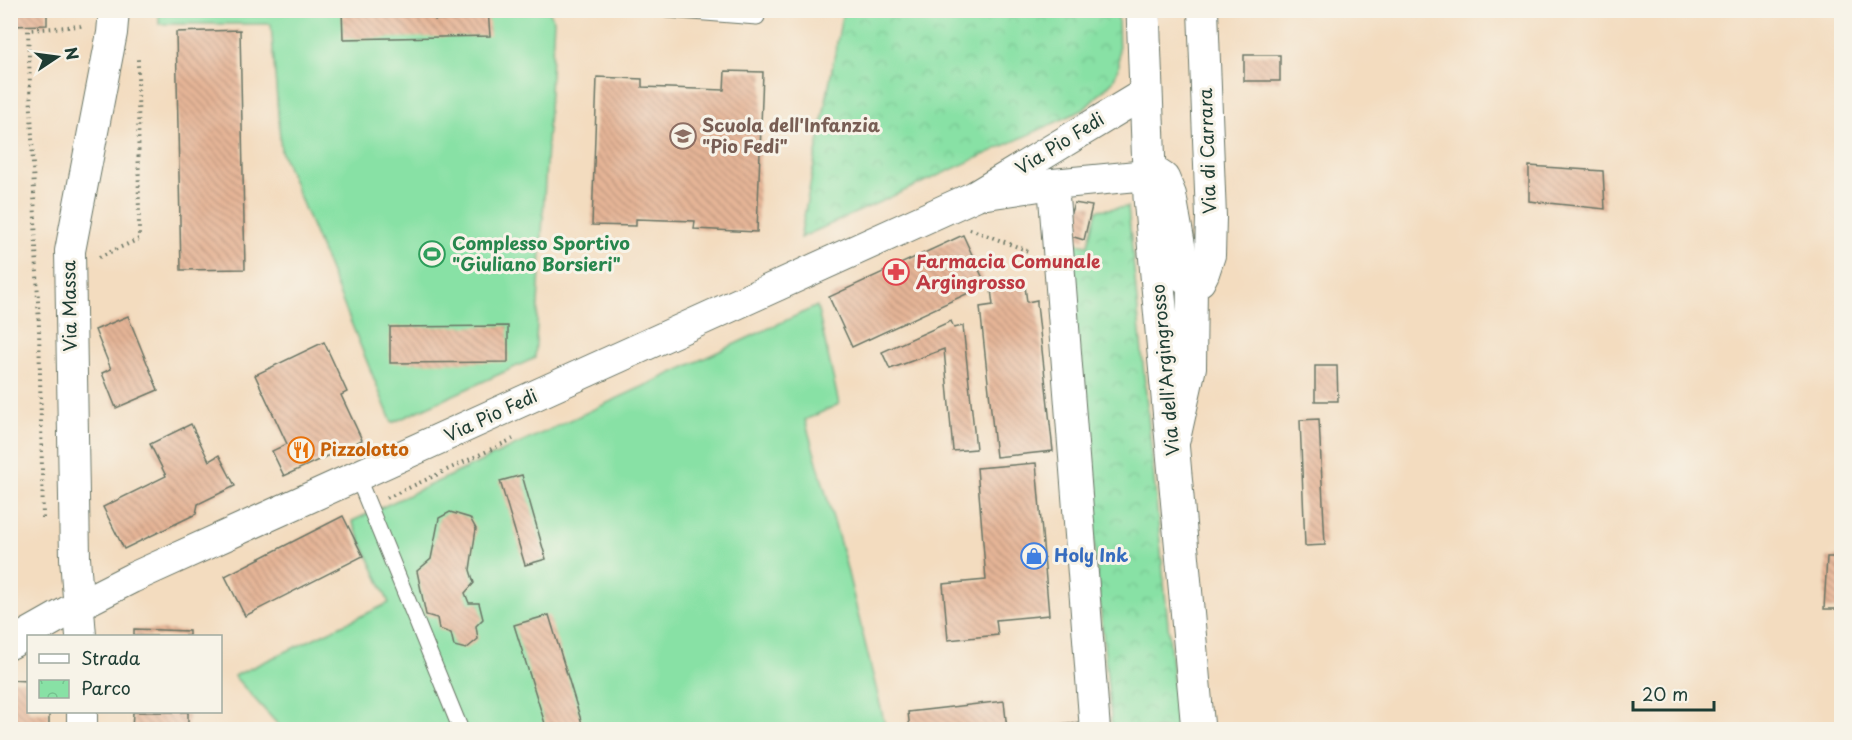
<svg xmlns="http://www.w3.org/2000/svg" width="1852" height="740" viewBox="0 0 1852 740" font-family="'Playpen Sans',sans-serif">
<defs>
<pattern id="park-crowns" width="20" height="18" patternUnits="userSpaceOnUse" patternTransform="scale(1.5)"><rect width="20" height="18" fill="#88e1a5"/><path d="M2 6a3 3 0 1 1 6 0M12 15a3 3 0 1 1 6 0" fill="none" stroke="#75c28f"/></pattern>
<pattern id="building-back-hatch" width="6" height="6" patternUnits="userSpaceOnUse" patternTransform="scale(1.5)"><rect width="6" height="6" fill="#e6b597"/><path d="M-1 5l2 2M0 0l6 6M5-1l2 2" fill="none" stroke="#ba947c"/></pattern>
</defs>
<rect width="100%" height="100%" fill="#f7f3e8"/>
<filter id="ink" filterUnits="userSpaceOnUse"><feTurbulence type="fractalNoise" baseFrequency=".0167" numOctaves="2"/><feDisplacementMap in="SourceGraphic" scale="12" xChannelSelector="R" yChannelSelector="G"/><feConvolveMatrix kernelMatrix="1 2 1 2 8 2 1 2 1" color-interpolation-filters="sRGB"/></filter>
<filter id="wash" filterUnits="userSpaceOnUse"><feTurbulence type="fractalNoise" baseFrequency=".008" numOctaves="4" result="noise"/><feDisplacementMap in="SourceGraphic" scale="24" xChannelSelector="R" yChannelSelector="G"/><feGaussianBlur stdDeviation="1.35" result="paint"/><feColorMatrix in="noise" values="0 0 0 0 0 0 0 0 0 0 0 0 0 0 0 0 0 1.4 0 .05"/><feComposite in="paint" operator="in"/></filter>
<g filter="url(#wash)">
<rect width="100%" height="100%" fill="#f3dcbf"/>
<g fill="url(#park-crowns)" stroke="#548f6c" stroke-width="1.5">
<polygon points="843,11 1118,11 1119,66 1113,81 1083,110 800,238"/>
<polygon points="1128,207 1178,729 1112,729 1065,241 1088,245 1097,210"/>
</g>
<g fill="#88e1a5" stroke="#548f6c" stroke-width="1.5">
<polygon points="159,11 549,11 554,20 535,358 392,423 281,151 271,24 159,24"/>
<polygon points="817,306 839,404 805,420 844,557 886,729 282,729 234,676 389,603 352,521"/>
</g>
<g id="blocks">
<g fill="url(#building-back-hatch)">
<polygon points="10,10 47,10 47,25 10,26"/>
<polygon points="342,10 435,10 435,20 445,19 445,10 488,10 490,36 343,39"/>
<polygon points="240,30 245,269 181,270 176,32"/>
<rect x="1244" y="55" width="36" height="26"/>
<polygon points="725,71 763,72 757,232 694,229 695,221 636,219 636,226 592,225 597,77 642,79 642,87 724,90"/>
<polygon points="1529,166 1603,171 1605,209 1529,201"/>
<polygon points="1074,203 1092,206 1084,240 1064,234"/>
<polygon points="963,235 986,285 852,347 829,297"/>
<polygon points="1024,278 1027,302 1037,300 1037,304 1053,451 996,457 980,307 993,305 990,282"/>
<polygon points="128,316 158,390 116,408 102,373 111,369 95,330"/>
<polygon points="951,321 954,328 963,326 976,449 953,451 944,349 890,369 882,352"/>
<polygon points="508,326 508,362 390,363 390,327"/>
<polygon points="324,342 347,392 341,395 362,440 284,476 272,451 287,444 255,375"/>
<polygon points="1315,366 1337,366 1338,401 1315,401"/>
<polygon points="1319,419 1325,545 1305,546 1300,420"/>
<polygon points="191,424 209,461 219,455 235,486 198,504 196,514 124,549 103,507 166,476 150,444"/>
<polygon points="1036,463 1049,615 996,620 998,635 948,640 943,584 986,580 977,468"/>
<polygon points="522,475 546,559 525,565 500,481"/>
<polygon points="450,512 470,518 476,529 470,570 474,583 465,593 469,603 479,603 483,619 476,626 478,639 466,649 454,646 451,633 439,629 437,618 426,615 417,571 431,559 439,518"/>
<polygon points="343,516 363,556 245,616 225,576"/>
<polygon points="1827,557 1842,557 1842,609 1824,609"/>
<polygon points="549,615 584,730 547,730 514,625"/>
<polygon points="134,629 189,631 189,636 134,636"/>
<polygon points="10,680 28,681 28,712 49,712 49,730 10,730"/>
<polygon points="1004,701 1007,730 910,730 908,712"/>
<polygon points="133,712 188,712 188,730 132,730"/>
<polygon points="1079,722 1080,730 1051,730 1050,725"/>
</g>
</g>
</g>
<g filter="url(#ink)">
<use href="#blocks" fill-opacity="0" stroke="#697565" stroke-width="1.5"/>
<g fill="none" stroke-linecap="round" stroke-linejoin="round">
<g stroke="#697565" stroke-width="17">
<g id="service">
<polyline points="667,10 757,17"/>
<polyline points="357,476 461,730"/>
</g>
</g>
<g stroke="#697565" stroke-width="32">
<g id="minor">
<polyline points="1053,184 1095,730"/>
<polyline points="987,194 1053,184 1158,174 1164,178 1171,195 1186,279 1192,284 1191,367 1175,439"/>
<polyline points="1192,284 1200,281 1204,273 1210,255 1211,217 1203,10"/>
<polyline points="81,636 75,558 70,251 112,33 114,10"/>
<polyline points="10,644 79,605 132,578 975,196 1145,93"/>
<polyline points="82,712 82,730"/>
</g>
</g>
<g stroke="#697565" stroke-width="35">
<polyline id="tertiary" points="1143,10 1150,197 1198,730"/>
</g>
<g stroke="#697565" stroke-width="4" stroke-dasharray="1.5 4.5" stroke-linecap="butt">
<polyline points="970,229 1031,252"/>
<polyline points="99,257 139,239 138,59"/>
<polyline points="387,498 513,439"/>
<polyline points="43,518 39,328 28,30 80,26 85,24"/>
</g>
<use href="#service" stroke="#fff" stroke-width="15"/>
<use href="#minor" stroke="#fff" stroke-width="30"/>
<use href="#tertiary" stroke="#fff" stroke-width="33"/>
</g>
</g>
<defs>
<g id="school-ring" transform="scale(1.35)"><circle r="9.5" fill="#f7f3e8" stroke="#8d6e63" stroke-width="1.5"/><path d="M0-5L7-2L0 1L-7-2ZM-4 1L0 2.5L4 1V4Q0 6-4 4Z" fill="#8d6e63"/></g>
<g id="stadium-ring" transform="scale(1.35)"><circle r="9.5" fill="#f7f3e8" stroke="#2e9e5b" stroke-width="1.5"/><path d="M0-5a6.5 5 0 1 0 0 10a6.5 5 0 1 0 0-10ZM-3.5-1.8h7v3.6h-7Z" fill="#2e9e5b"/></g>
<g id="pharmacy-ring" transform="scale(1.35)"><circle r="9.5" fill="#f7f3e8" stroke="#e0444e" stroke-width="1.5"/><path d="M-2-6h4v4h4v4h-4v4h-4v-4h-4v-4h4Z" fill="#e0444e"/></g>
<g id="restaurant-ring" transform="scale(1.35)"><circle r="9.5" fill="#f7f3e8" stroke="#e8710a" stroke-width="1.5"/><path d="M-5-6h1v4h1v-4h1v4h1v-4h1v5L-1.5 .5V6h-2V.5L-5-1ZM5-6V6H3V1.5H1.5Q1.5-4 5-6Z" fill="#e8710a"/></g>
<g id="shop-ring" transform="scale(1.35)"><circle r="9.5" fill="#f7f3e8" stroke="#3f7fe0" stroke-width="1.5"/><path d="M-5-2.5h2.3a2.7 3.5 0 0 1 5.4 0H5L5.5 6h-11ZM-1.5-2.5h3a1.5 2.3 0 0 0-3 0Z" fill="#3f7fe0"/></g>
</defs>
<g fill-rule="evenodd">
<use href="#school-ring" x="683" y="136"/>
<use href="#stadium-ring" x="432" y="254"/>
<use href="#pharmacy-ring" x="896" y="272"/>
<use href="#restaurant-ring" x="301" y="450"/>
<use href="#shop-ring" x="1034" y="556"/>
</g>
<g text-anchor="middle" stroke-width="6" stroke-linejoin="round" paint-order="stroke">
<g font-size="18" font-weight="bold" fill="#785e54" stroke="#f7f3e8" text-anchor="start">
<text x="702" y="132">Scuola dell'Infanzia<tspan x="702" dy="21">"Pio Fedi"</tspan></text>
</g>
<g font-size="18" fill="#1f3d34" stroke="#f7f3e8">
<text transform="translate(1060 144) rotate(-32)" y="6">Via Pio Fedi</text>
<text transform="translate(1208 151) rotate(-92)" y="6">Via di Carrara</text>
<text transform="translate(70 306) rotate(-91)" y="6">Via Massa</text>
<text transform="translate(1166 370) rotate(-95)" y="6">Via dell'Argingrosso</text>
<text transform="translate(491 416) rotate(-25)" y="6">Via Pio Fedi</text>
</g>
<g font-size="18" font-weight="bold" fill="#27864d" stroke="#f7f3e8" text-anchor="start">
<text x="452" y="250">Complesso Sportivo<tspan x="452" dy="21">"Giuliano Borsieri"</tspan></text>
</g>
<g font-size="18" font-weight="bold" fill="#be3a42" stroke="#f7f3e8" text-anchor="start">
<text x="916" y="268">Farmacia Comunale<tspan x="916" dy="21">Argingrosso</tspan></text>
</g>
<g font-size="18" font-weight="bold" fill="#c56008" stroke="#f7f3e8" text-anchor="start">
<text x="320" y="456">Pizzolotto</text>
</g>
<g font-size="18" font-weight="bold" fill="#366cbe" stroke="#f7f3e8" text-anchor="start">
<text x="1054" y="562">Holy Ink</text>
</g>
</g>
<rect width="1852" height="740" fill="none" stroke="#f7f3e8" stroke-width="36"/>
<rect x="27" y="635" width="195" height="78" fill="#f7f3e8" stroke="#a1aaa0" stroke-width="1.5"/>
<rect x="39" y="654" width="30" height="9" fill="#ffffff" stroke="#a1aaa0" stroke-width="1.5"/>
<text x="81" y="665" font-size="18" fill="#1f3d34">Strada</text>
<rect x="39" y="680" width="30" height="18" fill="url(#park-crowns)" stroke="#a1aaa0" stroke-width="1.5"/>
<text x="81" y="695" font-size="18" fill="#1f3d34">Parco</text>
<g transform="translate(57 57) rotate(77)" stroke="#f7f3e8" stroke-width="4.5" paint-order="stroke">
<path d="M0-4.5L10 22L0 15L-10 22Z" fill="#1f3d34"/>
<text y="-9" font-size="16" font-weight="bold" text-anchor="middle" fill="#1f3d34">N</text>
</g>
<path d="M1633 701v9h81v-9" fill="none" stroke="#1f3d34" stroke-width="3"/>
<text x="1642" y="701" font-size="18" fill="#1f3d34" stroke="#f7f3e8" stroke-width="4.5" paint-order="stroke">20 m</text>
</svg>
